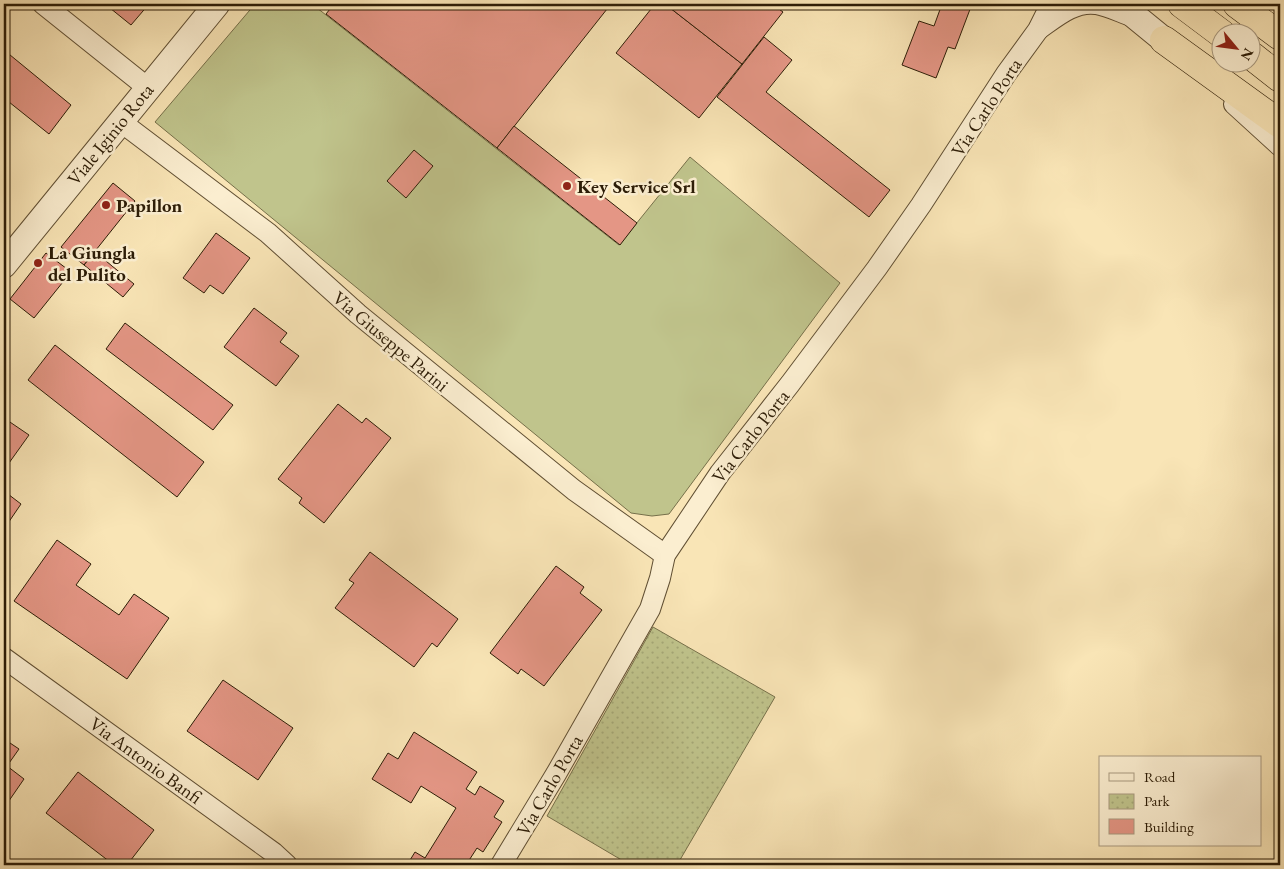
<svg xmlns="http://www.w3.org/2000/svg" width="1284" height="869" viewBox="0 0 1284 869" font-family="'EB Garamond',serif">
<defs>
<pattern id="park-dots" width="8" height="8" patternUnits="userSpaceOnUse" patternTransform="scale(1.25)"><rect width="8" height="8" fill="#c0c48c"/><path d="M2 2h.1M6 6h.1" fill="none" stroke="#a5a877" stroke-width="1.8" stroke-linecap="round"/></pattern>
</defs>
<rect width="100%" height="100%" fill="#f9e5b6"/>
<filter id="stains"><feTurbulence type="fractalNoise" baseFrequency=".004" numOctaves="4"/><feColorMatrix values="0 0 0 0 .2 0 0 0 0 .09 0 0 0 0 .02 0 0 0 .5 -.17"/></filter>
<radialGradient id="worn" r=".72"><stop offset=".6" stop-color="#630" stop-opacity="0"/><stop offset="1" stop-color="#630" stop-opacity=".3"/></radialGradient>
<polygon fill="#c0c48c" stroke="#76704a" points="255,4 312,4 619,245 690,157 840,283 669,514 652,516 631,513 155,122"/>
<polygon fill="url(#park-dots)" stroke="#76704a" points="653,627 775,697 677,865 630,865 547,816"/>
<g fill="#e49685" stroke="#2d1d07">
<polygon points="105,4 149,4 131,25"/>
<polygon points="334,4 611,4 497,148 326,14"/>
<polygon points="655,4 665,4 742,64 699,118 616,53"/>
<polygon points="665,4 772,4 783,12 742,64"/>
<polygon points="942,4 972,4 955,49 948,47 936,78 902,65 919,21 934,26"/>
<polygon points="764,37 792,60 766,92 890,190 869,217 717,97"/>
<polygon points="4,50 71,105 49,134 4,98"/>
<polygon points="514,126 637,223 620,245 497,148"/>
<polygon points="414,150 433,166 406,198 387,181"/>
<polygon points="113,183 135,201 84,265 61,247"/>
<polygon points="216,233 250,258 223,294 210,285 204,293 183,278"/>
<polygon points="95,252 134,284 123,297 84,265"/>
<polygon points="46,253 71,272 34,318 10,299"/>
<polygon points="254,308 287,333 280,342 299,356 276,386 224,347"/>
<polygon points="125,323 233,405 213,430 106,349"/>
<polygon points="55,345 204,462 177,497 28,380"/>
<polygon points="338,404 362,423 366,418 391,438 324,523 299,503 302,498 278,479"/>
<polygon points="4,418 29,435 4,470"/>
<polygon points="4,491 21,504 4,529"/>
<polygon points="57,540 91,564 76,585 119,615 134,594 169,618 127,679 14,601"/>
<polygon points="370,552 458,619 437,647 432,643 414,667 335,608 354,583 349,580"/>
<polygon points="556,566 584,587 580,593 602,610 544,686 521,669 518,674 490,653"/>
<polygon points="223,680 293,728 258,780 187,731"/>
<polygon points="414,732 477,772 466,789 475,795 480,786 504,801 494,817 502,822 483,852 477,848 466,865 407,865 415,852 425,858 456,808 421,786 411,803 372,779 388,753 398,759"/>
<polygon points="4,739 19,749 7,766 24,779 4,808"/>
<polygon points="78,772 154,830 127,865 114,865 46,813"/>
</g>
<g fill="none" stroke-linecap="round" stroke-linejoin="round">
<g stroke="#604f33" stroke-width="22">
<g id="minor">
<polyline points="43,4 148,88"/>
<path d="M1039 29C1056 17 1074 1 1096 4 1108 6 1122 13 1134 17"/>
<polyline points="1234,104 1280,146"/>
<polyline points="121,122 268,233 358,314 574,490 665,555"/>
<polyline points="4,658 274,853 287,865"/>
<polyline points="501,865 556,774 650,609 660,578 665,555 720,473 790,384 877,268 921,205 1006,74 1038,30 1051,4"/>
</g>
</g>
<g stroke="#604f33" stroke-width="27">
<g id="tertiary">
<polyline points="1120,4 1164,40"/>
<polyline points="4,265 217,4"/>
</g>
</g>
<g stroke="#2d1d07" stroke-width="29">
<g id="motorway">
<polyline points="1182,4 1222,34"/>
<polyline points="1237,4 1280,36"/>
<polyline points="1164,40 1280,124"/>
<polyline points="1252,56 1280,78"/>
</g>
</g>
<use href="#minor" stroke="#fbeed0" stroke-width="20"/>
<use href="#tertiary" stroke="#fbeed0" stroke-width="25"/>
<use href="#motorway" stroke="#f9e5b6" stroke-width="28"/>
</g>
<g fill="#8f2418" stroke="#fbeed0" stroke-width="2">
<circle cx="567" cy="186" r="5"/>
<circle cx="106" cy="205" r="5"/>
<circle cx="38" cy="263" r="5"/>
</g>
<g text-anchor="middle" stroke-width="5" stroke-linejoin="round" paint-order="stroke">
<g font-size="19" fill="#2d1d07" stroke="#fbeed0">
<text transform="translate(986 107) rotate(-57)" y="7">Via Carlo Porta</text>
<text transform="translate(110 134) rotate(-51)" y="7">Viale Iginio Rota</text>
<text transform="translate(391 341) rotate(40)" y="7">Via Giuseppe Parini</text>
<text transform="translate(750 436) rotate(-52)" y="7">Via Carlo Porta</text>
<text transform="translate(146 760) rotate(36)" y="7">Via Antonio Banfi</text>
<text transform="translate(549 785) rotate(-60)" y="7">Via Carlo Porta</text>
</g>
<g font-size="19" font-weight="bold" fill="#2d1d07" stroke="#fbeed0" text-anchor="start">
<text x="577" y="193">Key Service Srl</text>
<text x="116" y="212">Papillon</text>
<text x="48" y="259">La Giungla<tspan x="48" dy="22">del Pulito</tspan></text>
</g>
</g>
<rect width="1284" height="869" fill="none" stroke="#f9e5b6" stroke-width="20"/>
<rect x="5" y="5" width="1274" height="859" fill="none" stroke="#2d1d07" stroke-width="2.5"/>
<rect x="10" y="10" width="1264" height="849" fill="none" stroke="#2d1d07"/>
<rect x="1099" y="756" width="162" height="90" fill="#fbeed0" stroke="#a99a80"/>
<rect x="1109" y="773" width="25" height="8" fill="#fbeed0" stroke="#a99a80"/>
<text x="1144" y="782" font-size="15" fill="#2d1d07">Road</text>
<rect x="1109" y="794" width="25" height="15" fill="url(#park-dots)" stroke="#a99a80"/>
<text x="1144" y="806" font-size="15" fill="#2d1d07">Park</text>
<rect x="1109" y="819" width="25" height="15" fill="#e49685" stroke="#a99a80"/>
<text x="1144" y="832" font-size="15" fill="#2d1d07">Building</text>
<g transform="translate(1236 48) rotate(119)"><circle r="24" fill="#fbeed0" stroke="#a99a80"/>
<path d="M0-4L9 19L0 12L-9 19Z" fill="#8f2418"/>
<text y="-8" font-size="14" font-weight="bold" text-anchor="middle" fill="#2d1d07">N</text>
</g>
<rect width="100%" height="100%" filter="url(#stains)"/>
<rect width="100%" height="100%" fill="url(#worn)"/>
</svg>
